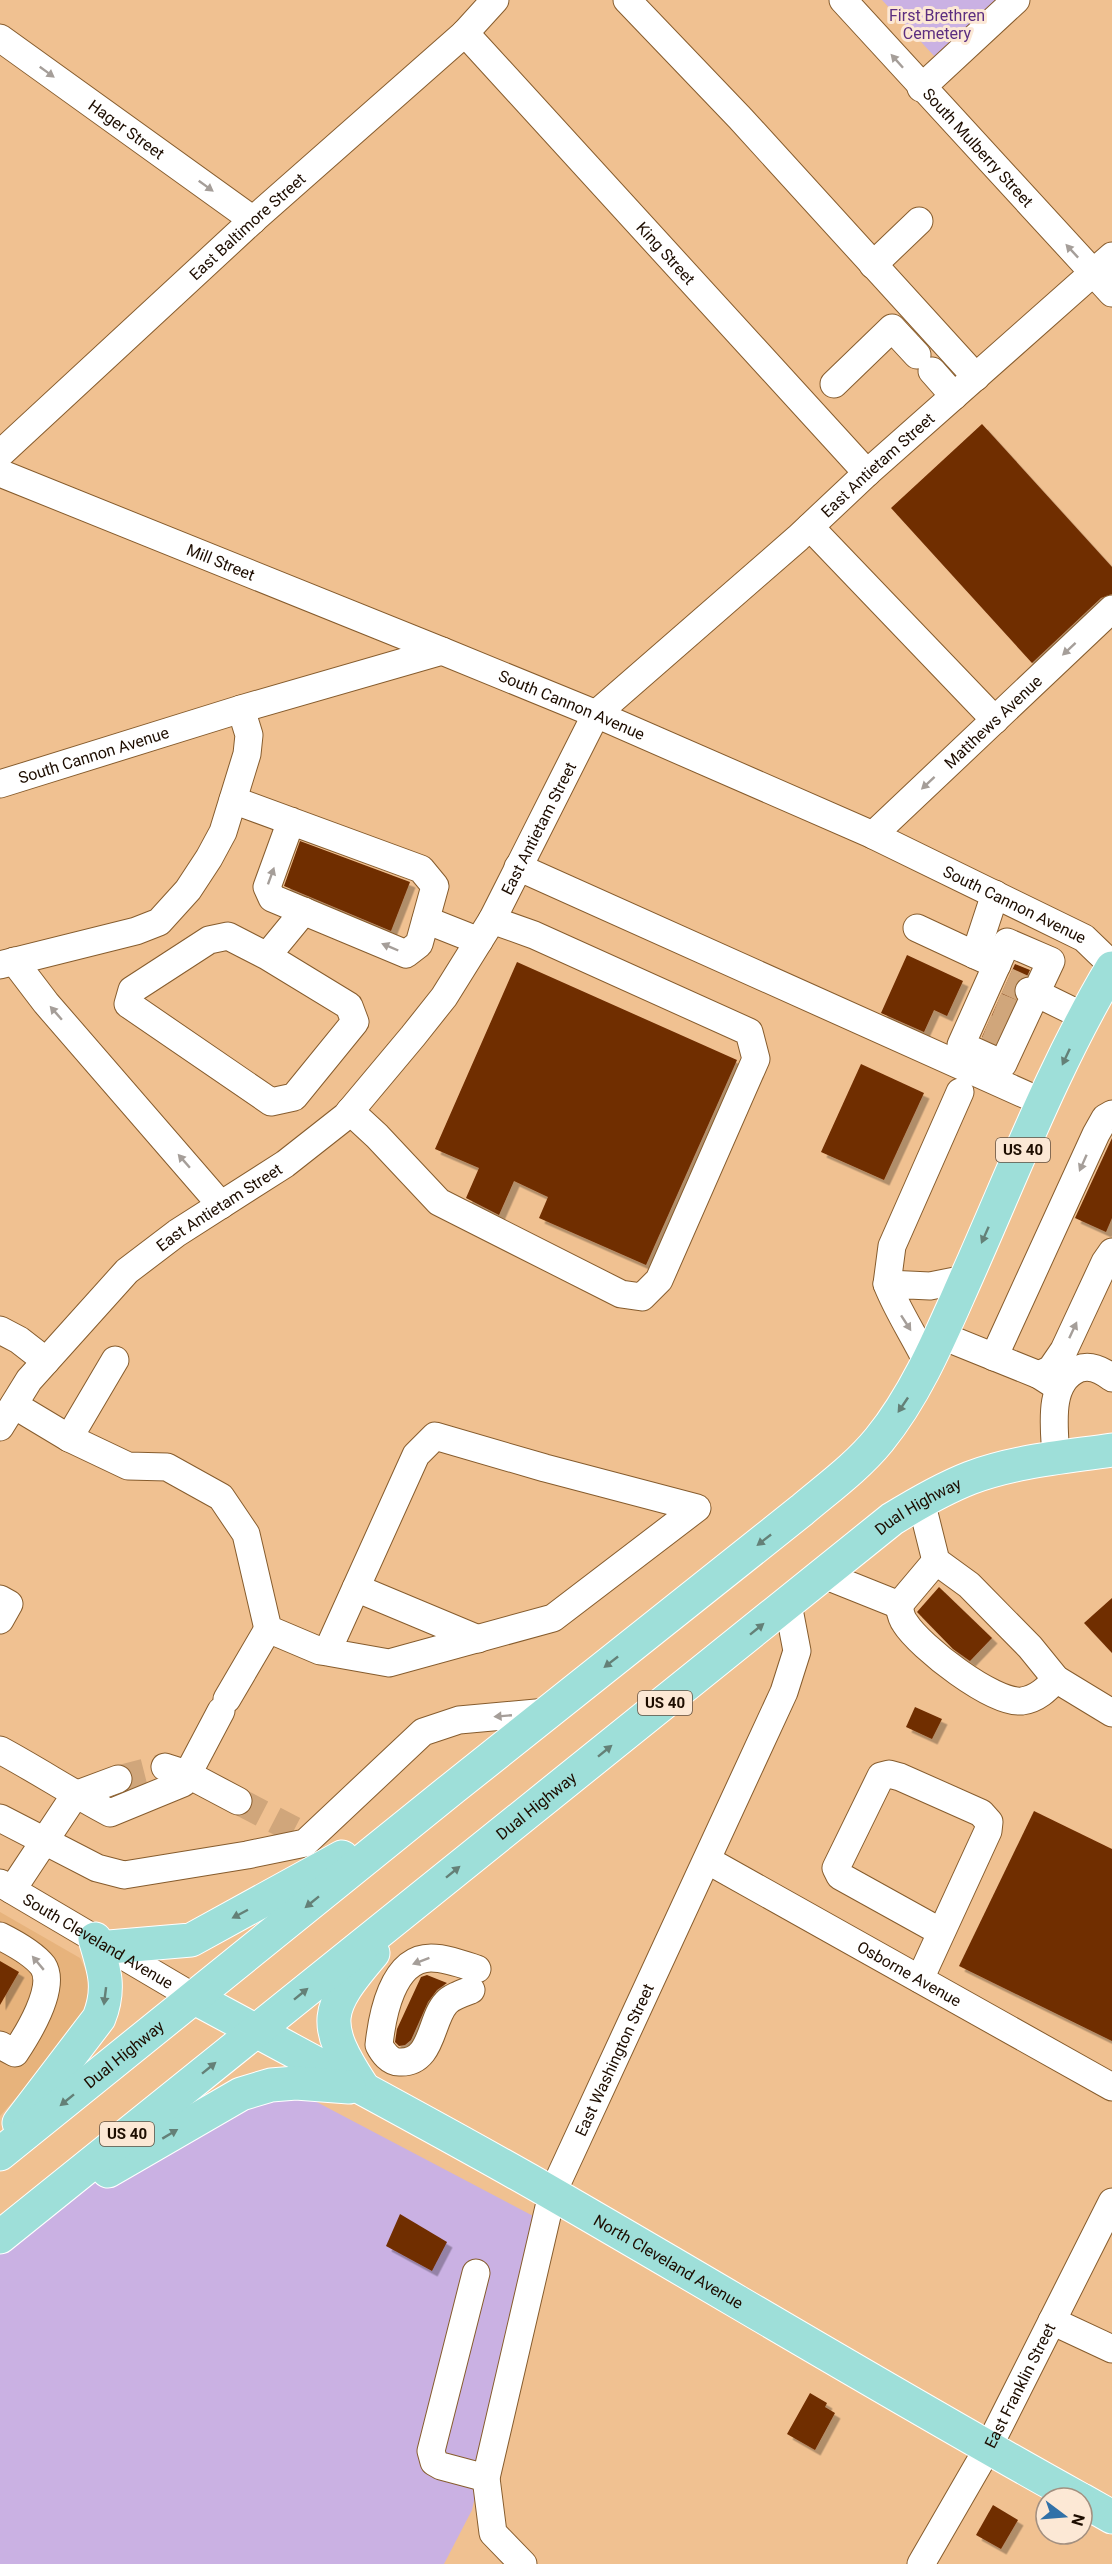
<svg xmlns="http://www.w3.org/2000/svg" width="1112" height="2564" viewBox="0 0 1112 2564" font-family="Roboto,sans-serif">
<defs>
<filter id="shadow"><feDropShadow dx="5.5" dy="5.5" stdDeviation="0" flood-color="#0004"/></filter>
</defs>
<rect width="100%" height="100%" fill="#f0c191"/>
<polygon fill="#e7b37c" points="0,1912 80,1958 91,1982 80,2025 0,2116"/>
<g fill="#cab1e3">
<polygon points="882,0 998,0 936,58"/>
<polygon points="292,2089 537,2218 472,2510 444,2564 0,2564 0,2240 185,2118"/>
</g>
<g fill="#6f2d01" filter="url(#shadow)">
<polygon points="982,424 1112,567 1112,594 1101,598 1032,663 891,508"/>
<polygon points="300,841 410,882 391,931 284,886"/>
<polygon points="907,955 963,981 947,1016 934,1010 924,1032 881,1013"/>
<polygon points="517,962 737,1060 646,1265 539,1218 548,1197 514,1181 499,1215 466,1198 479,1168 435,1149"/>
<polygon points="1015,964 1030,970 1027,976 1019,979 1014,986 1016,999 995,1043 982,1037"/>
<polygon points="861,1064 924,1093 884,1180 821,1152"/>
<polygon points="1112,1138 1112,1218 1106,1232 1075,1218"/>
<polygon points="939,1587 992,1638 970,1661 953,1649 917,1612"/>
<polygon points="1112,1598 1112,1653 1084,1623"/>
<polygon points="915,1707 942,1719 932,1739 906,1727"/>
<polygon points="1034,1811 1112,1849 1112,2041 959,1966"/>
<polygon points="0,1961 19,1972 0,2005"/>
<polygon points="427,1975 447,1983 437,1990 428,2002 411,2040 405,2045 399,2046 395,2042 397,2029 421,1977"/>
<polygon points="400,2214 447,2242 432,2271 386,2246"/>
<polygon points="810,2393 827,2403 825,2407 835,2413 815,2450 787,2434"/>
<polygon points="993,2505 1018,2520 1001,2549 976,2535"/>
</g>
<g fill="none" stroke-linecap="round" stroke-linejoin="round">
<g stroke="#d0a67b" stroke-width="27" stroke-dasharray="27 14" stroke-linecap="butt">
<polyline points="1007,981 1029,991"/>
<polyline points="996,1006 1018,1015"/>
<polyline points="986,1028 1008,1037"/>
<polyline points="118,1779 165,1767"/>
<polyline points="238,1801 294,1830"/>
</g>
<g stroke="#865c2d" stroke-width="29">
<g id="minor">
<polyline points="627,0 740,118 976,377"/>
<path id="s1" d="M843 0 1112 293"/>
<path id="s2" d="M465 33 867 473"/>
<path id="s3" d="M0 38 253 220"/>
<polyline points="921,88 1016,0"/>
<polyline points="873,265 919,221"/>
<polyline points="932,371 954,396"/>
<polyline points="834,384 892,328 917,355"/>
<path id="s4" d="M0 454 253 220 465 33 495 0"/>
<path id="s5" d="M0 473 442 651"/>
<polyline points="810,527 995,720"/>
<path id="s6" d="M0 784 241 709 442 651 596 714 873 835 1084 938 1112 965"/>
<polyline points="233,800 421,869 435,886 419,944 406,954 272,898 267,887 291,821"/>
<path id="s7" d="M873 835 1112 609"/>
<polyline points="518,867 1044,1103"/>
<polyline points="995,894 975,955 997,965"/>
<polyline points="426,920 479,941"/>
<polyline points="917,928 975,955"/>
<polyline points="267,956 228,936 209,940 132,990 128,1004 271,1102 294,1097 355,1022 349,1006 267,956 304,911"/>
<polyline points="14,961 46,1003 221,1205"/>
<polyline points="0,965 136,931 159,922 188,890 209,858 223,832 247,754 249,735 241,709"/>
<polyline points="1029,991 1036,993 1003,1064 961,1045 1007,942 1051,961 1036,993 1085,1017"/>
<polyline points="350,1111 377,1136 439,1202 621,1294 642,1297 659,1280 756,1059 749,1032 534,935 492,920"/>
<polyline points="887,1284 892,1246 960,1092"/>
<polyline points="0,1330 19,1340 46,1361"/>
<polyline points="940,1335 1039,1375 1053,1384"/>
<polyline points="994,1357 1096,1134 1105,1118 1112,1114"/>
<path d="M927 1362C914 1335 898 1312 887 1284L930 1286 965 1279"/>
<polyline points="1039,1375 1051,1369 1064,1350 1105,1262 1112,1252"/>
<polyline points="14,1405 69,1438 128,1466 167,1467 221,1497 246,1534 268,1629 320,1651 327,1652 389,1663 553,1618 697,1508 545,1468 435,1436 416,1455 327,1652"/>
<path id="s8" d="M0 1427 29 1380 127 1271 177 1233 285 1164 346 1116 413 1036 444 997 492 920 596 714 798 538 867 473 1112 256"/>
<polyline points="69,1438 115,1360"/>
<path d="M1056 1459C1055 1431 1046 1383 1078 1369 1090 1364 1102 1370 1112 1378"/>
<polyline points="921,1501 936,1561 969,1585 1030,1647 1056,1679 1112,1713"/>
<polyline points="824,1575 899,1605 936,1561"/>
<polyline points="356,1588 478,1639"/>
<polyline points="0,1599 9,1604 0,1620"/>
<path d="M899 1605C900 1611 901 1618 905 1623 920 1647 993 1704 1022 1701 1037 1699 1047 1689 1056 1679"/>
<polyline points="227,1699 268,1629"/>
<path d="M0 1750C37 1770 72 1793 110 1813L183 1783 221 1711"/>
<polyline points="165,1767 187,1774 238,1801"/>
<polyline points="0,1818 97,1868 124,1875 247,1855 305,1843 423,1732 459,1720 547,1712"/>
<path id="s9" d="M707 1860 1112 2087"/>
<path id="s10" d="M0 1883 195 1998"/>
<polyline points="12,1890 75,1795 118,1779"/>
<path d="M0 1936C14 1943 33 1953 43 1966 57 1988 27 2035 15 2053L0 2045"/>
<polyline points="920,1979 988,1831 989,1822 981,1813 900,1777 889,1774 881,1776 836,1868 840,1876 941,1932"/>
<path d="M471 1990C463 1993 451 1997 446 2003 430 2020 433 2064 399 2062 390 2062 383 2053 379 2045 382 2017 392 1958 431 1958 446 1958 462 1964 477 1969"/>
<polyline points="476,2273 431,2451 434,2462 441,2466 486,2478"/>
<polyline points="1052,2321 1112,2349"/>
<path id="s11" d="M523 2564 493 2533 486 2478 552 2194 784 1692 797 1651 788 1604"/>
<path id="s12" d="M921 2564 988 2448 1112 2202"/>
</g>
</g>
<g stroke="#fff" stroke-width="35">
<g id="major">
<polyline points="109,1947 191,1940 342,1857"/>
<path id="s13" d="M195 1998C315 2063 435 2126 553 2194 728 2295 901 2400 1078 2498"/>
<path d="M362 2086C321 2023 325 2009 373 1953"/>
<path d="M19 2123 99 2018C111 1988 104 1969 95 1939"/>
<path id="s14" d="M0 2154 453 1788 802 1510C828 1488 857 1467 879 1440 918 1392 942 1332 967 1276 1013 1173 1054 1065 1112 968"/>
<polyline points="108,2171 241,2094 271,2085 296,2083 349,2087"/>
<path id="s15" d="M0 2237 892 1519C918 1503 942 1489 970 1478 1015 1461 1065 1457 1112 1450"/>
<polyline points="1082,2500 1112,2517"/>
</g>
</g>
<use href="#minor" stroke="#fff" stroke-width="27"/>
<use href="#major" stroke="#9edfd9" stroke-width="33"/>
</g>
<defs><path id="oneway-solid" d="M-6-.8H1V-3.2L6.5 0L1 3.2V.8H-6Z" transform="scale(1.5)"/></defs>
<g fill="#a59e99">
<use href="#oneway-solid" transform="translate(897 61) rotate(-132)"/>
<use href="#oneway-solid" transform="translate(47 72) rotate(36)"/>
<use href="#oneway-solid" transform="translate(206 186) rotate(36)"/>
<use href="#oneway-solid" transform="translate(1072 251) rotate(-133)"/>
<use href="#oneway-solid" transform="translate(1069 649) rotate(137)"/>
<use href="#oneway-solid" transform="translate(928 783) rotate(137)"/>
<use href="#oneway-solid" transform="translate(271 876) rotate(-70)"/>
<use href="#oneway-solid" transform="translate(390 947) rotate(-157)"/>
<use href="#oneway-solid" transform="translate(56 1013) rotate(-131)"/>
<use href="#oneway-solid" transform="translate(184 1161) rotate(-131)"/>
<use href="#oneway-solid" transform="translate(1083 1163) rotate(114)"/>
<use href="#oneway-solid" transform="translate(906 1323) rotate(57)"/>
<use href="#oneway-solid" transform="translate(1073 1330) rotate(-65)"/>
<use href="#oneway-solid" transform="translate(503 1716) rotate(175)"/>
<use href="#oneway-solid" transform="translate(421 1961) rotate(159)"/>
<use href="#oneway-solid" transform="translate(38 1963) rotate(-130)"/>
</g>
<g fill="#648077">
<use href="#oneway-solid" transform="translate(1066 1057) rotate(115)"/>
<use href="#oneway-solid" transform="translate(985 1235) rotate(114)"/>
<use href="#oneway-solid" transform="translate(903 1405) rotate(124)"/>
<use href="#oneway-solid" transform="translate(764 1540) rotate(142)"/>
<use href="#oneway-solid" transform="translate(757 1629) rotate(-39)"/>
<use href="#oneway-solid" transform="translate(611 1662) rotate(142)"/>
<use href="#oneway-solid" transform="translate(605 1751) rotate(-39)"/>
<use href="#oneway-solid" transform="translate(453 1872) rotate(-39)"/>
<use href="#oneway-solid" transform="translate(312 1902) rotate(141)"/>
<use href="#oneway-solid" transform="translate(240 1914) rotate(152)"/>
<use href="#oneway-solid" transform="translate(301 1994) rotate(-39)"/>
<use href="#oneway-solid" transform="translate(105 1996) rotate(97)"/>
<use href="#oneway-solid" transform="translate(209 2068) rotate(-39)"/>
<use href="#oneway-solid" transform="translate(67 2100) rotate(141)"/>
<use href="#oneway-solid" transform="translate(170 2134) rotate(-31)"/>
</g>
<g text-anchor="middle" stroke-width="6" stroke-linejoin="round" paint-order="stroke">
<g fill="#fce8d5" stroke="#604f40" stroke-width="1.5">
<rect x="996" y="1138" width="54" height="24" rx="4.5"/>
<rect x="638" y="1691" width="54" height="24" rx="4.5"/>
<rect x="100" y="2122" width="54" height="24" rx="4.5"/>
</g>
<g font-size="15" font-weight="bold" fill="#1d0d00">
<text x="1023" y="1155">US 40</text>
<text x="665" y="1708">US 40</text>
<text x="127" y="2139">US 40</text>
</g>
<g font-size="16" fill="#5c2e80" stroke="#fce8d5">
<text x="937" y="21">First Brethren<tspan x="937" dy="18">Cemetery</tspan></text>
</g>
<g font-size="16" fill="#1d0d00" stroke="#fce8d5">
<text dy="6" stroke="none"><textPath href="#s3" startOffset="156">Hager Street</textPath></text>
<text dy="6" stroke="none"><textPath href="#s1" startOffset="200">South Mulberry Street</textPath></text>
<text dy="6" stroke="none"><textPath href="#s4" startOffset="336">East Baltimore Street</textPath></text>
<text dy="6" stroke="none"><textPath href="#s2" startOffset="298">King Street</textPath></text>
<text dy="6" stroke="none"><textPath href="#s8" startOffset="1322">East Antietam Street</textPath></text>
<text dy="6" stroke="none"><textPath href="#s5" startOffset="238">Mill Street</textPath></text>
<text dy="6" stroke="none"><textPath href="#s6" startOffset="602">South Cannon Avenue</textPath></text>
<text dy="6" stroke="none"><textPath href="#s7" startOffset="165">Matthews Avenue</textPath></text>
<text dy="6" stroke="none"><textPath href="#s6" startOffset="98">South Cannon Avenue</textPath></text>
<text dy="6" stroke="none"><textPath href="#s8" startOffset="818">East Antietam Street</textPath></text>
<text dy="6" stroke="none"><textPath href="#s6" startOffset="1088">South Cannon Avenue</textPath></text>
<text dy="6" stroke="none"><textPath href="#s8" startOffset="314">East Antietam Street</textPath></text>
<text dy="6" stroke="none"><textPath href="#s15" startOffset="1174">Dual Highway</textPath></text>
<text dy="6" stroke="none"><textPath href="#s15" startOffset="688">Dual Highway</textPath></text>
<text dy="6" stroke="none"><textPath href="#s10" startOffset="114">South Cleveland Avenue</textPath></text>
<text dy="6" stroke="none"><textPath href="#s9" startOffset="232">Osborne Avenue</textPath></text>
<text dy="6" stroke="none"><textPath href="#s14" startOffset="159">Dual Highway</textPath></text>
<text dy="6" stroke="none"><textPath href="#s11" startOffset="538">East Washington Street</textPath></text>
<text dy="6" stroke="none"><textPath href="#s13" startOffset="542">North Cleveland Avenue</textPath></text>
<text dy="6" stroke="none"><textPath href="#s12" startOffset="204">East Franklin Street</textPath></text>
</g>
</g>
<g transform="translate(1064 2516) rotate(106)"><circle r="28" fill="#fce8d5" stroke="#a39080" stroke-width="1.5"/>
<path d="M0-4.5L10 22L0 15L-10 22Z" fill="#3171a8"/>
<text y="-9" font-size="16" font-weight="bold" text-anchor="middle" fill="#1d0d00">N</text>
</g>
</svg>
